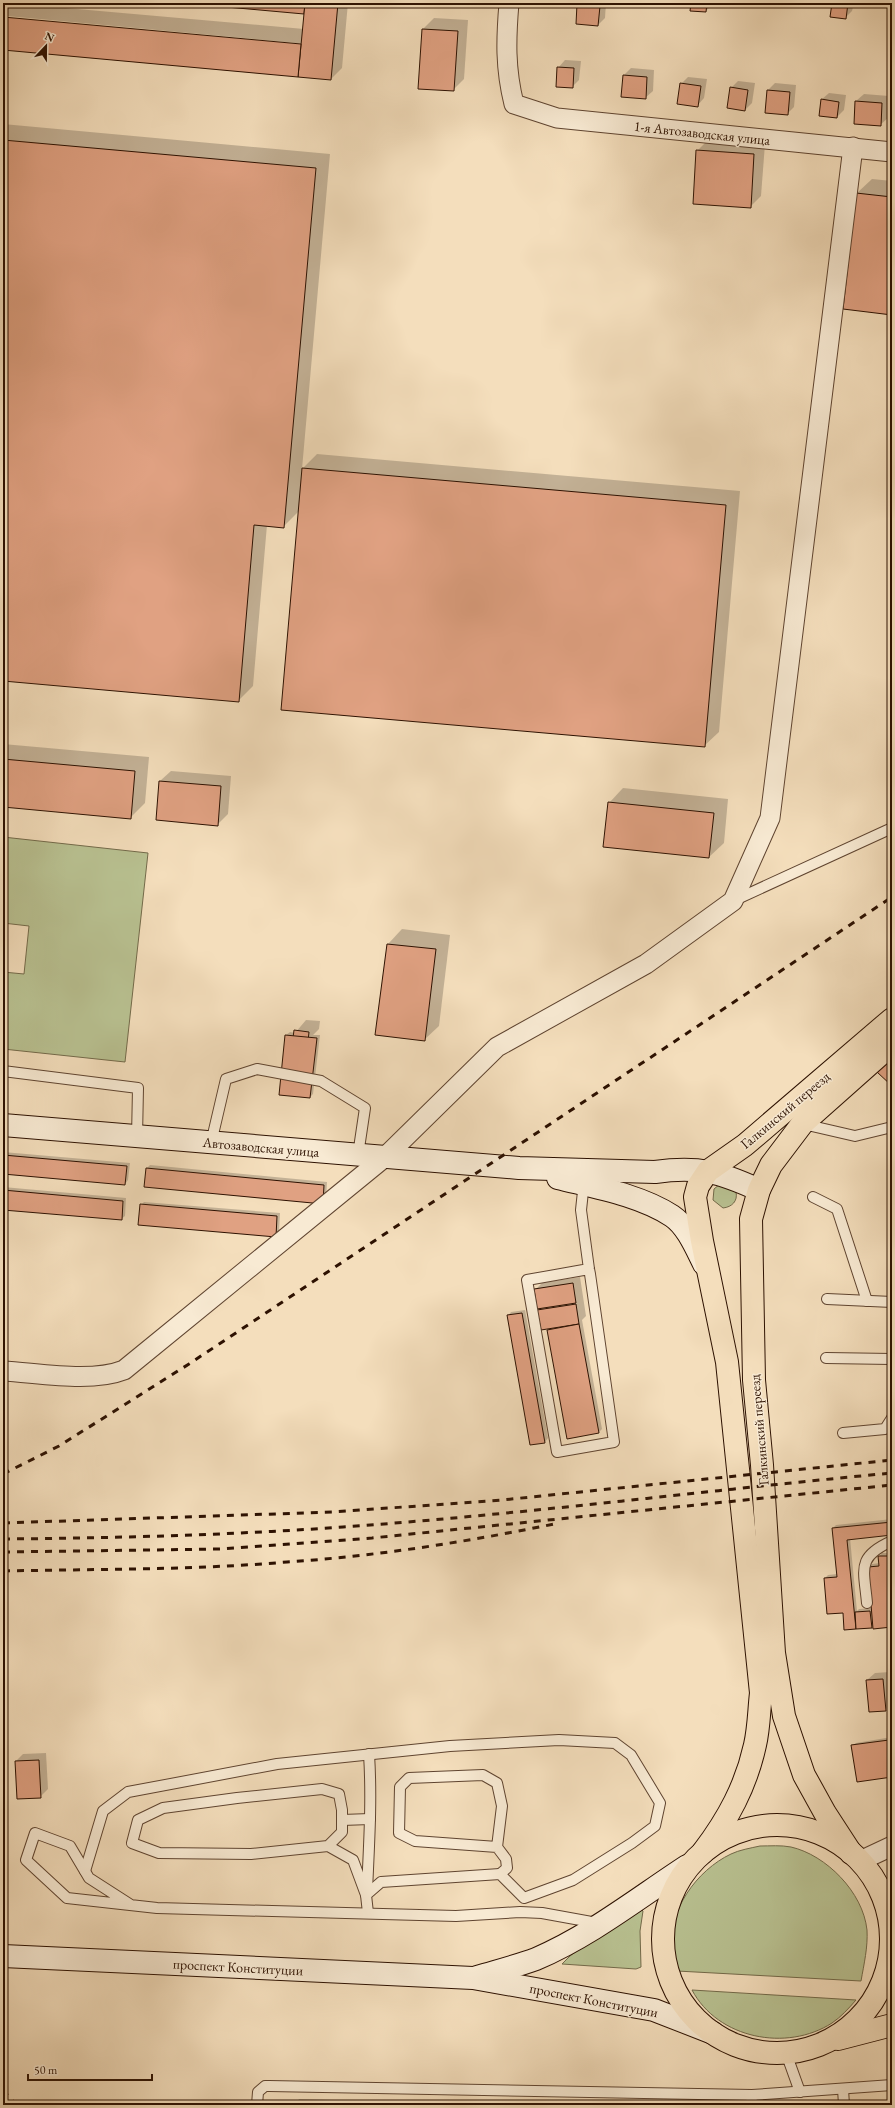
<svg xmlns="http://www.w3.org/2000/svg" width="895" height="2108" viewBox="0 0 895 2108" font-family="'EB Garamond',serif">
<rect width="100%" height="100%" fill="#f4debc"/>
<filter id="stains"><feTurbulence type="fractalNoise" baseFrequency=".005" numOctaves="4"/><feColorMatrix values="0 0 0 0 .2 0 0 0 0 .09 0 0 0 0 .02 0 0 0 .5 -.17"/></filter>
<radialGradient id="worn" r=".72"><stop offset=".6" stop-color="#630" stop-opacity="0"/><stop offset="1" stop-color="#630" stop-opacity=".3"/></radialGradient>
<g fill="#b9c292" stroke="#736a4a">
<polygon points="3,837 148,853 125,1062 3,1049 3,972 24,974 29,926 3,923"/>
<path d="M720 1184 736 1192C738 1201 732 1207 723 1208L713 1200 714 1189Z"/>
<path d="M760 1846C770 1846 781 1845 791 1847 826 1855 863 1892 867 1930 868 1947 864 1964 861 1981L677 1971C675 1964 673 1957 672 1950 667 1911 697 1870 731 1854 739 1850 751 1848 760 1846Z"/>
<polygon points="638,1906 643,1911 640,1931 641,1967 636,1969 562,1964 570,1956"/>
<path d="M692 1990 856 2000C849 2008 841 2017 832 2023 787 2052 718 2039 692 1990Z"/>
</g>
<g fill="#0003" fill-rule="evenodd">
<path d="M9 3 304 29 305 13 193 3H348L342 68 331 79 3 49V9ZM7 16 306 44V46L7 18Z"/>
<polygon points="580,3 606,3 605,18 598,25 578,5"/>
<polygon points="692,3 713,3 706,11"/>
<polygon points="833,3 854,3 852,11 845,18"/>
<polygon points="876,3 887,3 886,4"/>
<polygon points="434,18 468,20 464,79 453,90 423,29"/>
<polygon points="565,60 581,61 579,80 572,87 558,68"/>
<polygon points="631,68 654,70 653,91 645,98 624,75"/>
<polygon points="688,77 707,79 704,98 697,106 681,84"/>
<polygon points="738,81 755,83 752,103 745,110 731,88"/>
<polygon points="775,83 796,85 794,107 787,114 768,90"/>
<polygon points="829,93 846,95 844,110 837,117 821,100"/>
<polygon points="864,94 889,96 888,118 880,125 856,101"/>
<polygon points="3,124 330,154 302,469 317,454 740,491 719,732 704,746 299,511 284,526 267,525 253,686 238,701 3,680"/>
<polygon points="708,140 765,144 761,196 750,207 697,151"/>
<polygon points="872,179 892,181 892,314 857,193"/>
<polygon points="3,744 149,757 145,803 130,818 3,806"/>
<polygon points="171,771 231,776 228,814 217,825 160,781"/>
<polygon points="623,788 728,799 724,843 709,857 604,846 609,803"/>
<polygon points="402,929 450,935 439,1026 424,1040 376,1034 388,944"/>
<polygon points="306,1020 320,1021 319,1029 313,1035 320,1035 313,1094 310,1097 280,1094 286,1035 290,1032 295,1033"/>
<polygon points="3,1152 130,1163 128,1180 125,1184 3,1173"/>
<polygon points="150,1165 327,1182 326,1200 147,1168"/>
<polygon points="3,1187 126,1198 125,1216 121,1219 3,1209"/>
<polygon points="144,1202 280,1213 279,1232 275,1236 141,1205"/>
<polygon points="580,1277 586,1316 582,1320 602,1429 599,1432 548,1330 551,1328 542,1329 535,1290 542,1283"/>
<polygon points="525,1310 548,1438 545,1442 530,1444 508,1316 511,1312"/>
<polygon points="892,1519 892,1534 850,1538 857,1611 859,1609 872,1608 869,1567 872,1564 880,1563 879,1557 882,1553 891,1553 892,1626 874,1628 873,1625 871,1627 845,1629 844,1612 825,1578 828,1575 837,1574 833,1528 836,1525"/>
<polygon points="890,1672 892,1703 885,1710 867,1680 875,1673"/>
<polygon points="892,1737 892,1776 858,1781 852,1746 856,1743"/>
<polygon points="46,1753 48,1789 40,1797 16,1761 23,1754"/>
<polygon points="299,2099 509,2105 295,2105"/>
</g>
<g fill="#e0a182" stroke="#2d1101">
<polygon points="182,3 305,3 304,14"/>
<polygon points="305,3 338,3 331,80 298,77"/>
<polygon points="691,3 707,3 706,12 690,11"/>
<polygon points="832,3 848,3 846,19 830,17"/>
<polygon points="577,4 600,6 598,26 576,24"/>
<polygon points="3,17 301,44 298,77 3,50"/>
<polygon points="422,29 458,31 454,91 418,89"/>
<polygon points="557,67 574,68 573,88 556,87"/>
<polygon points="623,75 647,77 646,99 621,97"/>
<polygon points="680,83 701,86 698,107 677,104"/>
<polygon points="730,87 748,90 745,111 727,108"/>
<polygon points="767,90 790,92 788,115 765,113"/>
<polygon points="821,99 839,102 837,118 819,116"/>
<polygon points="855,101 882,103 881,126 854,124"/>
<polygon points="3,140 316,168 284,528 254,525 239,702 3,681"/>
<polygon points="696,150 754,154 751,208 693,204"/>
<polygon points="856,193 892,197 892,315 843,309"/>
<polygon points="302,468 726,505 705,747 281,710"/>
<polygon points="3,759 135,771 131,819 3,807"/>
<polygon points="159,781 221,786 218,826 156,820"/>
<polygon points="608,802 714,813 709,858 603,847"/>
<polygon points="387,944 436,949 425,1041 375,1035"/>
<polygon points="294,1030 309,1032 308,1041 293,1038"/>
<polygon points="285,1035 317,1038 310,1098 279,1095"/>
<polygon points="892,1056 892,1086 877,1072"/>
<polygon points="3,1155 127,1166 125,1185 3,1174"/>
<polygon points="146,1168 324,1185 323,1204 144,1187"/>
<polygon points="3,1190 123,1201 122,1220 3,1210"/>
<polygon points="140,1204 277,1216 276,1237 138,1225"/>
<polygon points="573,1283 576,1303 537,1309 534,1289"/>
<polygon points="576,1304 579,1324 541,1330 537,1310"/>
<polygon points="522,1313 545,1443 530,1445 507,1315"/>
<polygon points="579,1324 599,1433 567,1439 547,1330"/>
<polygon points="892,1522 892,1535 847,1540 856,1629 844,1630 843,1613 827,1614 824,1578 837,1577 832,1528"/>
<polygon points="878,1556 888,1556 892,1627 873,1629 868,1567 879,1566"/>
<polygon points="870,1611 872,1628 856,1629 855,1612"/>
<polygon points="883,1679 886,1711 869,1712 866,1680"/>
<polygon points="889,1740 892,1777 857,1782 851,1745"/>
<polygon points="39,1760 41,1798 17,1799 15,1761"/>
<polygon points="294,2102 401,2105 294,2105"/>
</g>
<g fill="none" stroke-linecap="round" stroke-linejoin="round">
<g stroke="#5f4430" stroke-width="12">
<g id="lane">
<polyline points="735,900 892,828"/>
<polyline points="3,1071 138,1088 137,1137"/>
<polyline points="803,1124 855,1136 892,1127"/>
<polyline points="211,1143 226,1079 257,1069 321,1081 365,1108 358,1155"/>
<polyline points="584,1182 581,1210 589,1269 590,1274 614,1442 557,1452 527,1280 589,1269"/>
<polyline points="813,1197 837,1209 867,1301"/>
<polyline points="827,1299 892,1302"/>
<polyline points="826,1358 892,1359"/>
<polyline points="843,1433 885,1429 892,1418"/>
<path d="M867 1603C864 1569 856 1557 892 1541"/>
<polyline points="342,1820 370,1819"/>
<polyline points="328,1846 342,1832 342,1810 339,1794 322,1789 237,1798 163,1808 138,1820 132,1843 159,1853 251,1854 328,1846 353,1860 366,1895"/>
<polyline points="497,1847 502,1806 497,1783 483,1775 409,1778 400,1787 399,1833 415,1841 497,1847 506,1859 507,1868 500,1874"/>
<polyline points="85,1871 103,1811 128,1792 277,1764 450,1746 559,1740 615,1743 631,1755 660,1803 655,1826 632,1843 573,1880 524,1898 500,1874 381,1882 366,1895 368,1913"/>
<path d="M367 1891C369 1845 372 1800 369 1754"/>
<polyline points="131,1905 89,1878 70,1846 35,1833 26,1860 67,1898 157,1908 456,1916 520,1912 542,1913 597,1923"/>
<polyline points="786,2053 800,2092"/>
<polyline points="843,2089 844,2105"/>
<polyline points="257,2105 258,2092 265,2086 269,2086 752,2095 892,2085"/>
<polyline points="751,2105 752,2095"/>
</g>
</g>
<g stroke="#5f4430" stroke-width="21">
<g id="street">
<path d="M509 3C506 39 505 68 514 104L557 118 892 152"/>
<path d="M3 1371C39 1373 91 1383 124 1370L385 1157 497 1047 646 964 733 901 770 818 853 147"/>
<polyline points="860,1861 892,1846"/>
</g>
</g>
<g stroke="#2d1101" stroke-width="24">
<g id="secondary">
<path d="M3 1125 519 1168 655 1172C699 1166 720 1172 759 1190"/>
<path d="M558 1178C594 1187 640 1195 672 1216 687 1226 696 1248 704 1264"/>
<polyline points="3,1956 473,1978 654,2010 713,2033"/>
<path d="M477 1977C497 1971 517 1966 536 1959 590 1936 638 1898 687 1866"/>
</g>
</g>
<g stroke="#2d1101" stroke-width="24">
<g id="primary">
<circle cx="777" cy="1939" r="114"/>
<path d="M703 1852C728 1819 746 1786 755 1745 759 1728 759 1710 761 1693L727 1362 702 1241 695 1197 698 1186 708 1171 745 1145 892 1019"/>
<polyline points="851,1853 825,1813 804,1775 784,1716 774,1653 762,1465 754,1380 751,1219 759,1190 771,1165 802,1124 892,1044"/>
<polyline points="838,2039 892,2025"/>
</g>
</g>
<use href="#lane" stroke="#f8ead3" stroke-width="10"/>
<use href="#street" stroke="#f8ead3" stroke-width="19"/>
<use href="#secondary" stroke="#f8ead3" stroke-width="22"/>
<use href="#primary" stroke="#f4debc" stroke-width="22"/>
<g stroke="#2d1101" stroke-width="3" stroke-dasharray="7 7" stroke-linecap="butt">
<polyline points="3,1474 59,1446 189,1364 892,897"/>
<polyline points="3,1523 333,1512 502,1500 892,1460"/>
<path d="M3 1539C117 1538 230 1535 343 1527 527 1514 709 1490 892 1473"/>
<polyline points="3,1552 221,1549 372,1538 892,1485"/>
<path d="M3 1571C98 1569 193 1570 287 1562 377 1556 466 1542 554 1524"/>
<polyline points="3,2090 16,2105"/>
</g>
</g>
<g text-anchor="middle" stroke-width="3" stroke-linejoin="round" paint-order="stroke">
<g font-size="14" fill="#2d1101" stroke="#f8ead3">
<text transform="translate(702 133) rotate(6)" y="5">1-я Автозаводская улица</text>
<text transform="translate(785 1110) rotate(-40)" y="5">Галкинский переезд</text>
<text transform="translate(261 1147) rotate(5)" y="5">Автозаводская улица</text>
<text transform="translate(759 1430) rotate(-95)" y="5">Галкинский переезд</text>
<text transform="translate(238 1967) rotate(3)" y="5">проспект Конституции</text>
<text transform="translate(594 2000) rotate(11)" y="5">проспект Конституции</text>
</g>
</g>
<rect width="895" height="2108" fill="none" stroke="#f4debc" stroke-width="16"/>
<rect x="4" y="4" width="887" height="2100" fill="none" stroke="#2d1101" stroke-width="2"/>
<rect x="8" y="8" width="879" height="2092" fill="none" stroke="#2d1101"/>
<g transform="translate(46 46) rotate(22)" stroke="#f8ead3" stroke-width="3" paint-order="stroke">
<path d="M0-3L7 15L0 10L-7 15Z" fill="#2d1101"/>
<text y="-6" font-size="11" font-weight="bold" text-anchor="middle" fill="#2d1101">N</text>
</g>
<path d="M28 2074v6h124v-6" fill="none" stroke="#2d1101" stroke-width="2"/>
<text x="34" y="2074" font-size="12" fill="#2d1101" stroke="#f8ead3" stroke-width="3" paint-order="stroke">50 m</text>
<rect width="100%" height="100%" filter="url(#stains)"/>
<rect width="100%" height="100%" fill="url(#worn)"/>
</svg>
